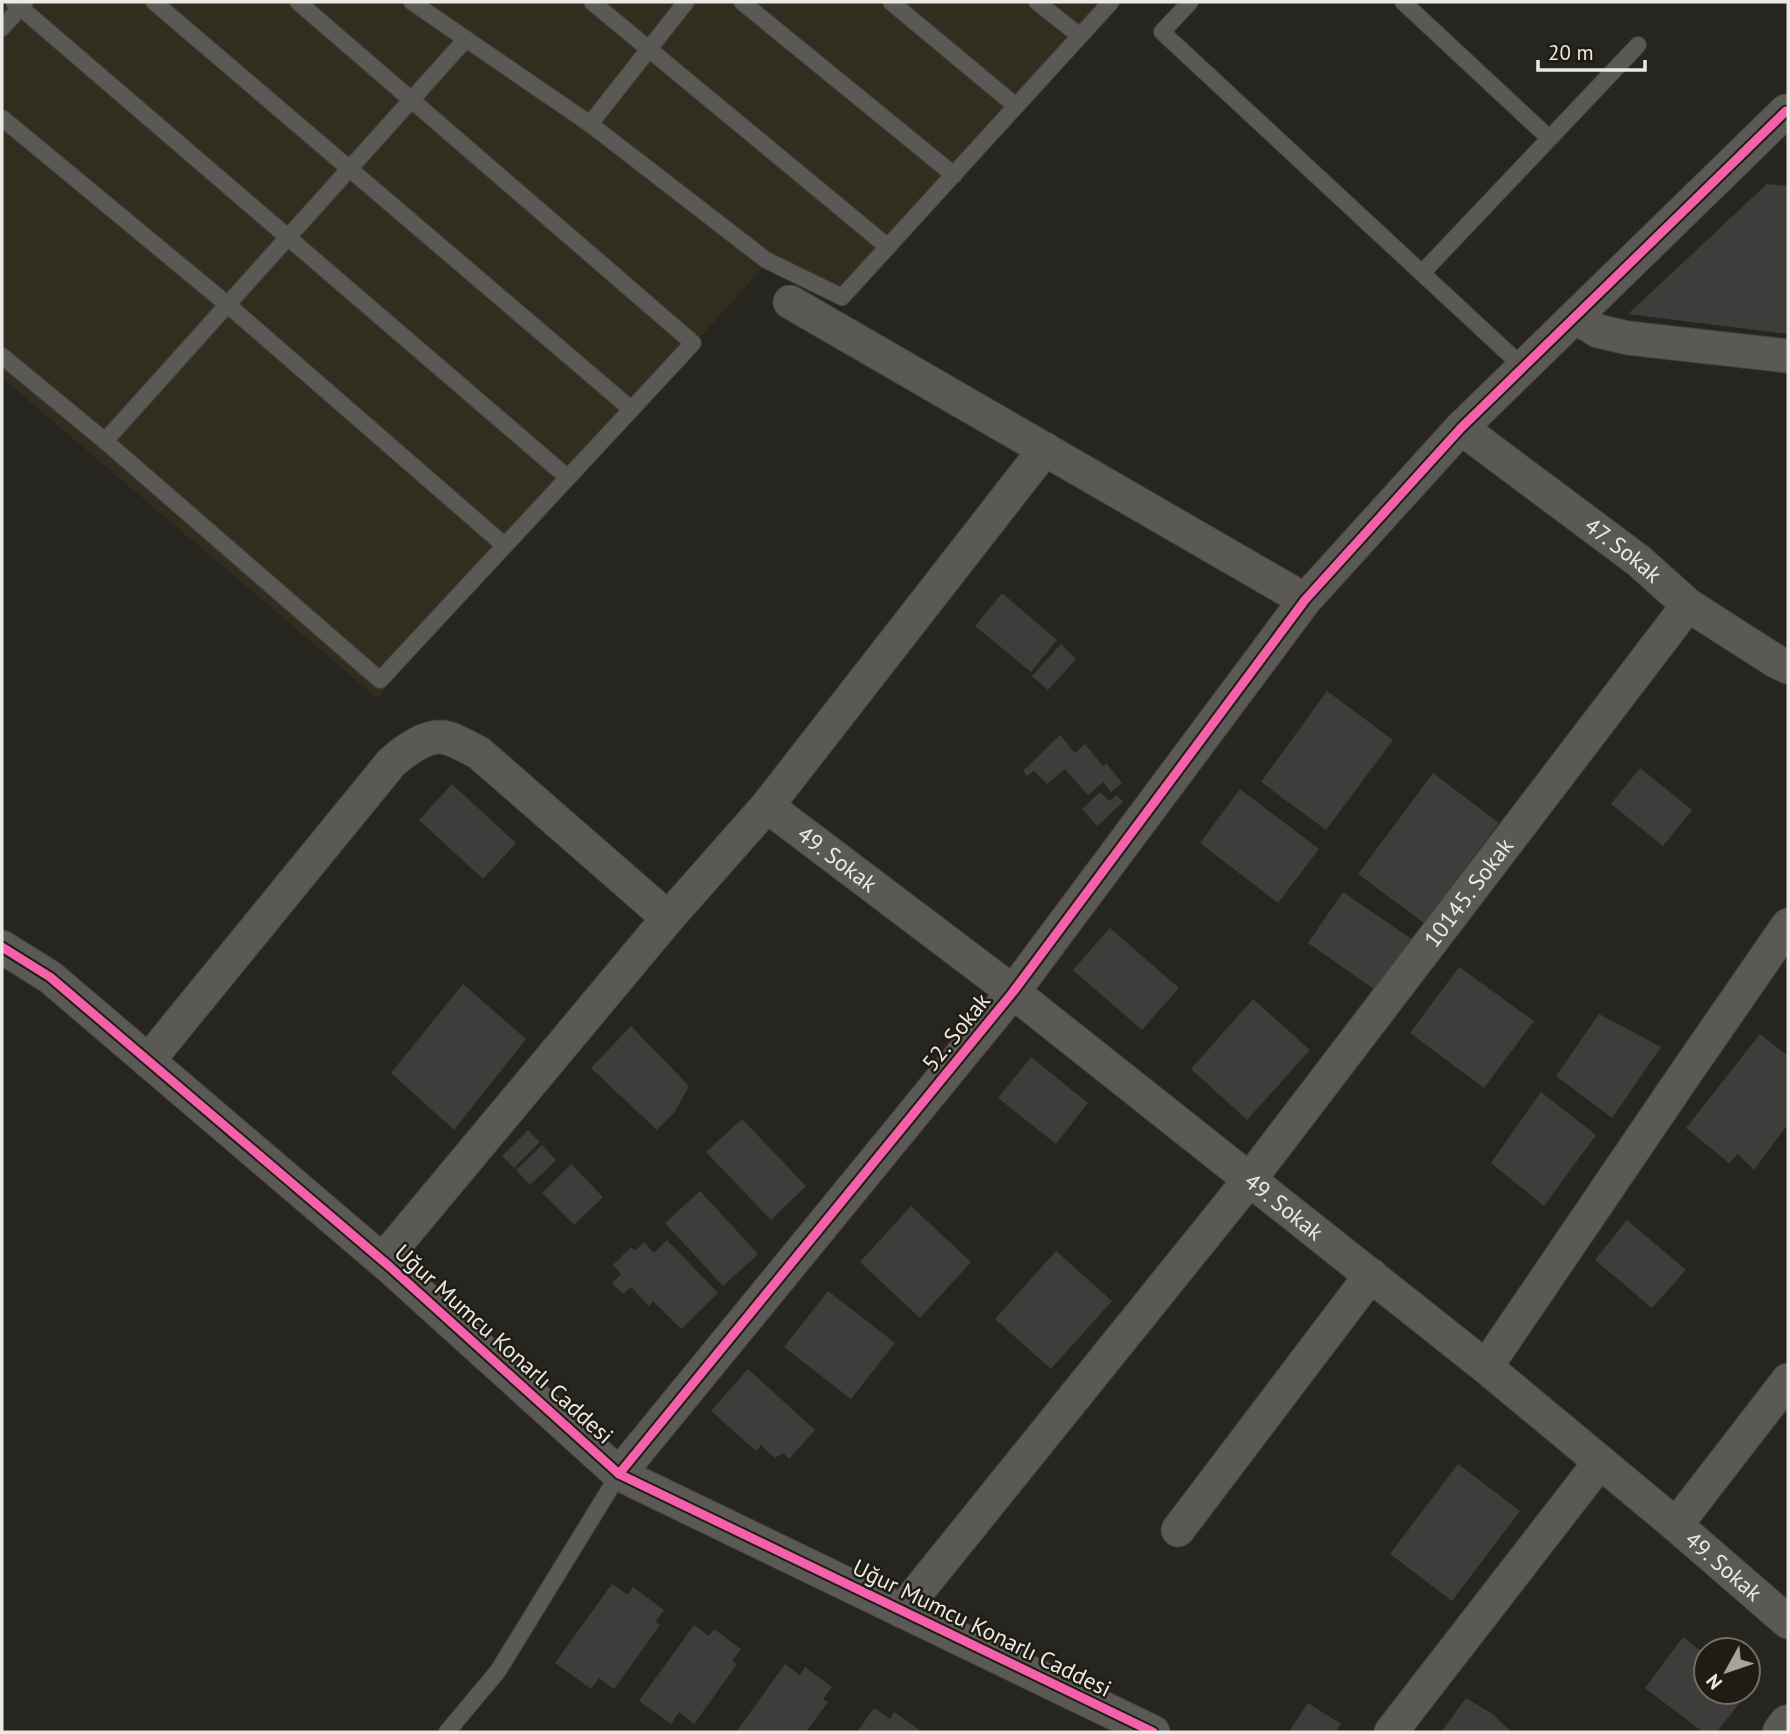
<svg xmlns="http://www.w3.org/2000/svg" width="1790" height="1734" viewBox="0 0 1790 1734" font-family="'PT Sans',sans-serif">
<rect width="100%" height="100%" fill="#26251f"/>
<polygon fill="#322e1f" points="2,2 1106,2 855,298 775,254 377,698 2,378"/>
<g fill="#3e3d3c">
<polygon points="1767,184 1788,186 1788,334 1628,314"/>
<polygon points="1002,593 1057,640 1031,672 975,626"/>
<polygon points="1061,644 1076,659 1048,690 1032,676"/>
<polygon points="1327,691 1393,740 1326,830 1261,782"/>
<polygon points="1060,735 1075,753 1085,744 1103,766 1106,763 1122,783 1111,792 1103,782 1088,795 1065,769 1047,784 1034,771 1027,776 1023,771"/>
<polygon points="1640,768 1692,810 1663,846 1611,804"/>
<polygon points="1433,773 1499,823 1424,923 1358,874"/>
<polygon points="452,784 516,843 483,879 419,820"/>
<polygon points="1240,789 1319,849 1278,903 1200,843"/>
<polygon points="1100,792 1109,801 1117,795 1123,802 1097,826 1082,809"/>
<polygon points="1343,892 1413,940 1378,992 1308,943"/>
<polygon points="1110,928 1179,988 1142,1030 1073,970"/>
<polygon points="1459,967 1534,1021 1484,1088 1410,1033"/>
<polygon points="463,984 526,1039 454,1130 391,1073"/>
<polygon points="1253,999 1310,1050 1247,1120 1191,1069"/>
<polygon points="1599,1014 1661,1047 1612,1118 1556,1076"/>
<polygon points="631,1026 689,1086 674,1113 657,1130 591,1068"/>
<polygon points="1760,1034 1788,1056 1788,1124 1754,1170 1738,1154 1729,1163 1686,1128"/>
<polygon points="1031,1057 1088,1103 1056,1144 998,1098"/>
<polygon points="1541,1092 1596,1135 1544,1206 1491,1163"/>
<polygon points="742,1119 806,1186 771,1220 706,1152"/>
<polygon points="528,1130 540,1142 514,1168 502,1156"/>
<polygon points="542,1145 556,1160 530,1185 516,1170"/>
<polygon points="571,1164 603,1197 574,1225 542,1193"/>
<polygon points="700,1191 758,1254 723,1286 665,1223"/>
<polygon points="911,1206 971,1262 920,1318 860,1262"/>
<polygon points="1627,1220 1686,1270 1652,1308 1595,1260"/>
<polygon points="667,1240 718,1293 681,1329 653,1301 649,1306 631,1287 623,1294 612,1283 621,1274 613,1265 631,1247 635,1251 644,1242 654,1253"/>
<polygon points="1056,1251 1112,1301 1051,1369 995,1319"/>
<polygon points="828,1291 895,1343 851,1399 784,1347"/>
<polygon points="748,1369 815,1430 789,1459 783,1453 775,1458 761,1445 756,1451 711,1411"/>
<polygon points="1458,1464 1520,1511 1452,1601 1390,1554"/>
<polygon points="612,1584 628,1595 633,1587 664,1610 655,1622 660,1625 614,1689 599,1678 591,1689 555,1663"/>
<polygon points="694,1625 709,1636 714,1629 741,1649 732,1661 737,1664 694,1724 679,1712 671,1724 639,1701"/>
<polygon points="1683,1637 1706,1655 1706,1692 1748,1692 1717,1732 1703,1732 1645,1688"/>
<polygon points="785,1664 800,1675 805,1667 832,1687 823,1699 828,1702 806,1732 736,1732"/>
<polygon points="1466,1698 1491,1713 1512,1732 1441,1732"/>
<polygon points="1308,1703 1341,1724 1335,1732 1294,1732 1290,1730"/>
<polygon points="874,1708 890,1719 894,1712 922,1732 857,1732"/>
</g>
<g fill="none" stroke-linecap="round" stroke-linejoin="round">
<g stroke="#43423d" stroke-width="18">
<g id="lane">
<polyline points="14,2 567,477"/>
<polyline points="154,2 631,409"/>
<polyline points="412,2 590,124 766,260 842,297 1111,2"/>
<polyline points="592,2 888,247"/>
<polyline points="742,2 954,175"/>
<polyline points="891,2 1016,106"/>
<polyline points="1037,2 1080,36"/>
<polyline points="1190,2 1162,32 1523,367"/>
<polyline points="1403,2 1549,138"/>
<polyline points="2,28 25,2"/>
<polyline points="2,118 228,305 504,545"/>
<polyline points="590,124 686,2"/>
<polyline points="1422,273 1638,45"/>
<polyline points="2,356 105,441 380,680 693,343 298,2"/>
<polyline points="105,441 466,39"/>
<polyline points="447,1732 498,1671 619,1474"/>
</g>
</g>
<g stroke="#43423d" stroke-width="35">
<g id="street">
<polyline points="790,302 1305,600"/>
<polyline points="1575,317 1598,331 1628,338 1788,356"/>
<path id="s1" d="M1461 428 1639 561 1688 605 1777 662 1788 667"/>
<path id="s2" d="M767 806 1013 992 1486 1367 1676 1525 1788 1622"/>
<polyline points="2,947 50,977 390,1267 619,1474 1153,1732"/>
<path d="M148 1061 391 763C404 751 428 733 447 738 458 741 469 748 479 753L668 918"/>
<polyline points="383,1260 668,918 767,806 1045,449"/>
<polyline points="1486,1367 1681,1080 1788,925"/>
<polyline points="619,1474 1013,992 1305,600 1461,428 1786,111"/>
<polyline points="1676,1525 1788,1380"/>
<polyline points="1178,1530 1371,1275"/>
<path id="s3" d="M902 1611 1250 1179 1688 605"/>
<polyline points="1391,1732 1600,1462"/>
</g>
</g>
<g stroke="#43423d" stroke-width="40">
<polyline id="secondary" points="1782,1732 1788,1724"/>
</g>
<use href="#lane" stroke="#5a5955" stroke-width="16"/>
<use href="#street" stroke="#5a5955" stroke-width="33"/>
<use href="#secondary" stroke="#5a5955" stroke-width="38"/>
<g stroke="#1f1d13" stroke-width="13">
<g id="cycleway">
<polyline points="2,947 50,977 390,1267 619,1474 1153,1732"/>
<polyline points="619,1474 1013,992 1305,600 1461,428 1786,111"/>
</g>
</g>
<use href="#cycleway" stroke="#f560ab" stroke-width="9"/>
</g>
<g text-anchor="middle" stroke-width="5" stroke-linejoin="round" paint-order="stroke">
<g font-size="23" fill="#ebe9e3" stroke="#1f1d13">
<text dy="8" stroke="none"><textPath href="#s1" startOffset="203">47. Sokak</textPath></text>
<text dy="8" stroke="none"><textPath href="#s2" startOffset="88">49. Sokak</textPath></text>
<text dy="8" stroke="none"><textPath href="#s3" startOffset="915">10145. Sokak</textPath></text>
<text transform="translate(956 1032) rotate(-51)" y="8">52. Sokak</text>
<text dy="8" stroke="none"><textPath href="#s2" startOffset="654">49. Sokak</textPath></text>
<text transform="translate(504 1344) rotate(42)" y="8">Uğur Mumcu Konarlı Caddesi</text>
<text dy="8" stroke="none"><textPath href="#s2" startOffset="1222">49. Sokak</textPath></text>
<text transform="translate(982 1628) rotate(26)" y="8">Uğur Mumcu Konarlı Caddesi</text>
</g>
</g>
<rect width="1790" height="1734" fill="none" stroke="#ebe9e3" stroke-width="7"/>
<g transform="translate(1727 1671) rotate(230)"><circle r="33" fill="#1f1d13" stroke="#716f66" stroke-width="2"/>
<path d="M0-5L12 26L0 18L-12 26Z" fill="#a6a49e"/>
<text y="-10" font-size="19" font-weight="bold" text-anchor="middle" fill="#ebe9e3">N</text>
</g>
<path d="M1538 60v10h107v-10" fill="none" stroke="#ebe9e3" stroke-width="3.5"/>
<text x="1548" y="60" font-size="21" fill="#ebe9e3" stroke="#1f1d13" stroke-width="5" paint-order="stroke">20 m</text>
</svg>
